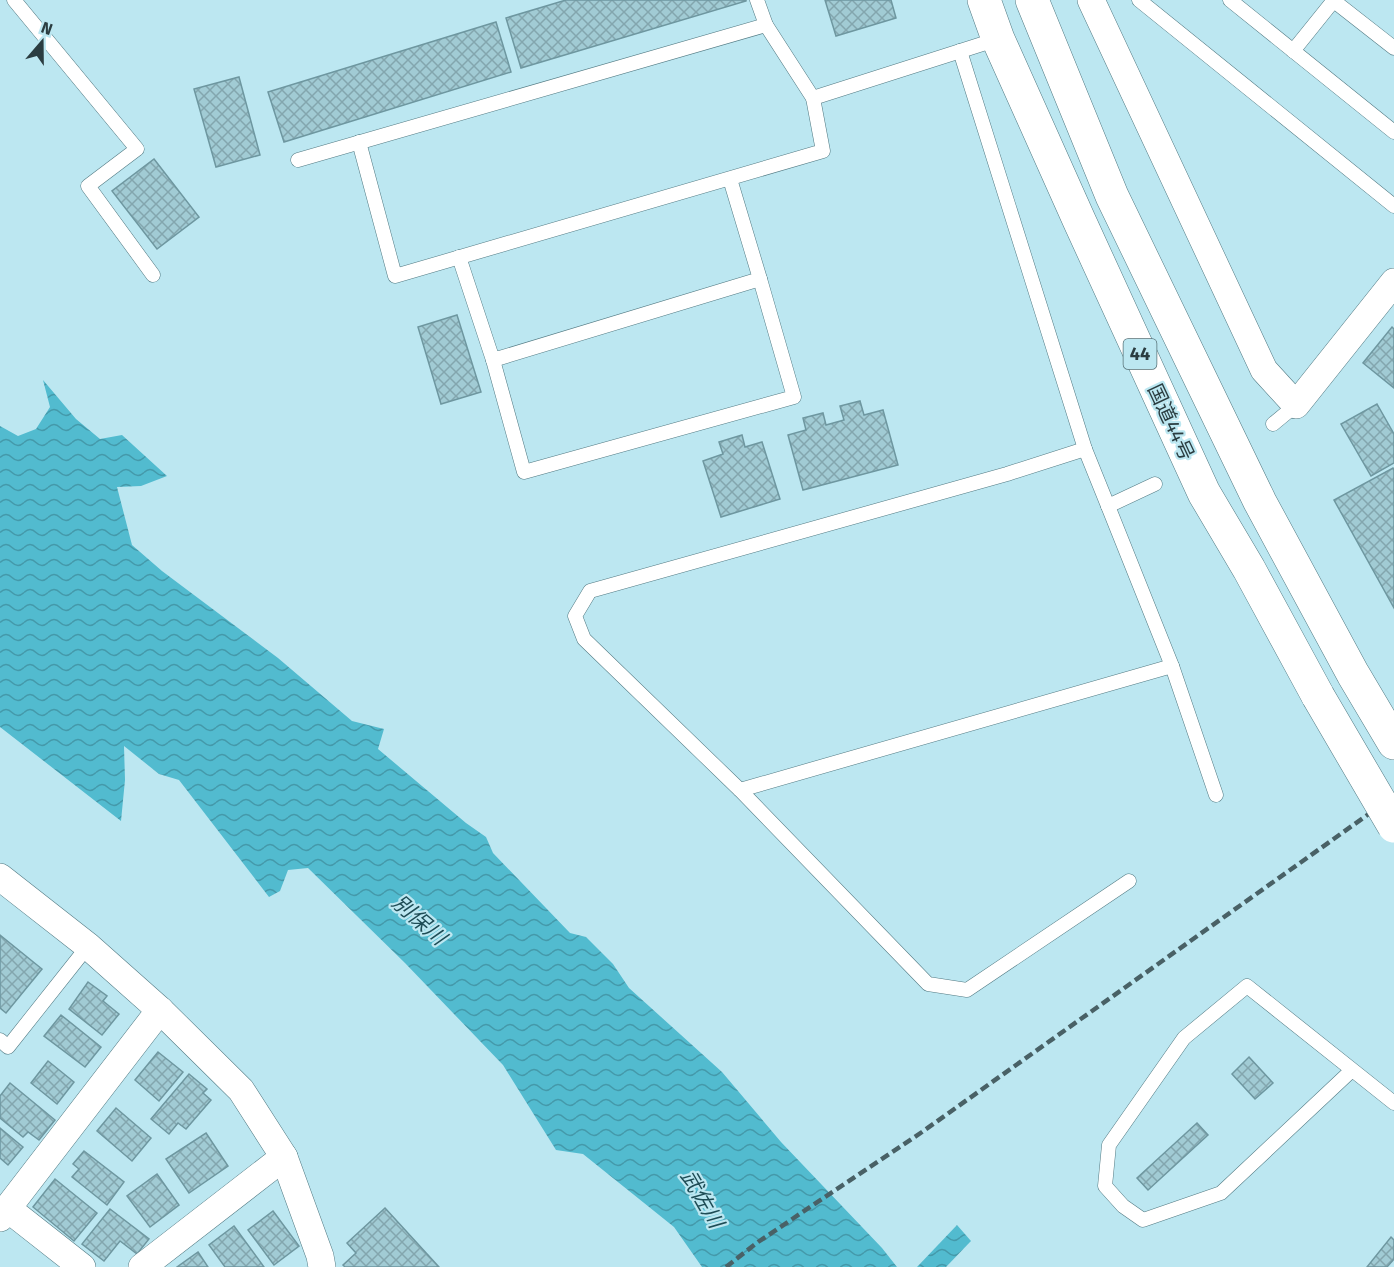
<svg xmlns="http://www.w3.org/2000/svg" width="1394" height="1267" viewBox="0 0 1394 1267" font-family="'Fira Sans','Noto Sans JP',sans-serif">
<defs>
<pattern id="water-waves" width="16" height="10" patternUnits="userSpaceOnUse" patternTransform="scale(1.5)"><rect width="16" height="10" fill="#52bbcf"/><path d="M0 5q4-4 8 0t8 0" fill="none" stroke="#49a"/></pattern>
<pattern id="building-cross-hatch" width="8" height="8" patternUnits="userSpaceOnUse" patternTransform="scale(1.5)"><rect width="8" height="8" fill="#a1cbd4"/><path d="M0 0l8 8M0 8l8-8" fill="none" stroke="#83a6ae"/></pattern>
</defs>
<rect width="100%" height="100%" fill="#bce7f1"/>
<g fill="url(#water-waves)">
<polygon points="43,380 76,419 100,439 122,435 167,476 141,486 117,487 132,545 162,571 278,658 352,721 384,729 378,749 466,823 486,837 493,853 570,933 586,937 613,964 629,988 722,1072 781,1142 882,1248 897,1267 702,1267 674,1227 583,1154 556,1150 503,1065 405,963 308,868 288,870 280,891 269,897 179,780 159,774 124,746 125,780 121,821 0,727 0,426 18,436 36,429 50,407"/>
<polygon points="957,1225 971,1241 946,1267 917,1267"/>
</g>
<g fill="url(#building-cross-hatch)" stroke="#6e97a0" stroke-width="1.5">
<polygon points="566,0 746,0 746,1 521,68 506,18"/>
<polygon points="825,0 891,0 896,18 836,36"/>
<polygon points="496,22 511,72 284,142 268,92"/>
<polygon points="239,77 260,155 216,167 194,89"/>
<polygon points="154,159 199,217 157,249 112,191"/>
<polygon points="457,315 481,392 441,404 418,327"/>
<polygon points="1392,327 1394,329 1394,388 1363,363"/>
<polygon points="860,401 864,415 883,410 898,465 803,490 788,435 806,430 803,418 823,413 826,425 844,420 840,406"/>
<polygon points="1377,404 1394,434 1394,463 1371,476 1341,424"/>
<polygon points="742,435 745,447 762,442 780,499 721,517 703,461 723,454 719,442"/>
<polygon points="1393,468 1394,470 1394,608 1334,500"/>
<polygon points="0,935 42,969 6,1013 0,1008"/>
<polygon points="88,982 107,996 103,1001 119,1014 102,1035 69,1009"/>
<polygon points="61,1015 101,1047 85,1067 44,1036"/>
<polygon points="158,1052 183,1072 159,1101 135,1080"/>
<polygon points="1249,1057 1273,1083 1255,1099 1232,1074"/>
<polygon points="48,1061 74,1082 57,1104 31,1083"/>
<polygon points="189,1074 207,1089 203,1093 211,1100 186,1129 178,1123 169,1134 151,1119"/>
<polygon points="10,1083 55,1120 39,1140 28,1132 23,1137 0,1118 0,1096"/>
<polygon points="116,1108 151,1138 132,1161 97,1131"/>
<polygon points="1197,1123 1208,1135 1148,1190 1137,1178"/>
<polygon points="0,1128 23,1147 8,1165 0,1158"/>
<polygon points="206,1133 228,1166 189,1193 166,1159"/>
<polygon points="84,1151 124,1182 107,1205 72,1177 79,1169 73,1164"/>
<polygon points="157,1174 179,1205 150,1227 127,1196"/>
<polygon points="55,1179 97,1213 74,1241 33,1207"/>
<polygon points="385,1208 439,1267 345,1267 343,1265 356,1253 347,1243"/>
<polygon points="110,1209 149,1239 137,1254 120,1241 104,1261 82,1244"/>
<polygon points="273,1211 299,1246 274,1265 248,1230"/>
<polygon points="234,1226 264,1267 225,1267 209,1245"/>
<polygon points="1391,1237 1394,1240 1394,1259 1387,1267 1367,1267"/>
<polygon points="198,1252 208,1267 177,1267"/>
</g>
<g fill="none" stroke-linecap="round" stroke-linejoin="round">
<g stroke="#527a83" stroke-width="15">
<g id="service">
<polyline points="14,0 137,149 88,186 153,275"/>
<polyline points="757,0 766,25"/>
<polyline points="1139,0 1394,206"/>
<polyline points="1230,0 1394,132"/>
<polyline points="1334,1 1394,48"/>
<polyline points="960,51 1085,449 1108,506 1155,484"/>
<polyline points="1293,51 1334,0"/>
<polyline points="359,142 395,276 823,151 813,98"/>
<polyline points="298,160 766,25 813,98 998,39"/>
<polyline points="459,257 493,360 760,279 730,179"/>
<polyline points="493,360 524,472 794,397 760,279"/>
<polyline points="1273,424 1296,405"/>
<polyline points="1085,449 1007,474 590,591 575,616 584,639 740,790 928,984 967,990 1129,881"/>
<polyline points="1108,506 1172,666 1216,795"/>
<polyline points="740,790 1172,666"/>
<polyline points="0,1040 8,1047 88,946"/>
<polyline points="1352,1070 1221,1193 1143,1220 1123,1206 1105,1186 1109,1145 1184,1038 1247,986 1394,1103"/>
</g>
</g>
<g stroke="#527a83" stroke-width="28">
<g id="minor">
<polyline points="1091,0 1264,370 1296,405 1394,282"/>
<polyline points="0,877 88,946 160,1010 241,1090 284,1157 320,1256 322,1267"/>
<polyline points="7,1208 82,1267"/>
<polyline points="0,1218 160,1010"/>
<polyline points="142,1267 284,1157"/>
</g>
</g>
<g stroke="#527a83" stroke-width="34">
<g id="trunk">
<polyline points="984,0 998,39 1079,220 1204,493 1249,569 1318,696"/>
<polyline points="1032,0 1112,196 1260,502 1353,674 1394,743"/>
</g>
</g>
<use href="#service" stroke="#fff" stroke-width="14"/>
<use href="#minor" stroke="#fff" stroke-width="27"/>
<use href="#trunk" stroke="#fff" stroke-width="33"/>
<polyline stroke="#496166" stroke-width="4.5" stroke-dasharray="9 4.5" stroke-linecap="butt" points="726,1267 758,1242 922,1132 1394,796"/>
<g stroke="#527a83" stroke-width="34" stroke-linecap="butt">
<polyline id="trunk-bridge" points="1318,696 1394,826"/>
</g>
<use href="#trunk-bridge" stroke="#fff" stroke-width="33"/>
</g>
<g text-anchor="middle" stroke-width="4.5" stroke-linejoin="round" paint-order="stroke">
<rect fill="#bce7f1" stroke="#567076" stroke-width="1.5" x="1123.5" y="339" width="33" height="30" rx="4.5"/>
<g font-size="18" font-weight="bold" fill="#2b3d41">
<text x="1140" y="360">44</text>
</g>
<g font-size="20" fill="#2b3d41" stroke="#bce7f1">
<text transform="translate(1171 422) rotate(65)" y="7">国道44号</text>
</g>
<g font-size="21" font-style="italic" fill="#1e4c55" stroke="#bce7f1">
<text transform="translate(419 920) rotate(41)" y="7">別保川</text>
<text transform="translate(702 1199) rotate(60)" y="7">武佐川</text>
</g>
</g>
<g transform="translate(42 42) rotate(20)" stroke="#bce7f1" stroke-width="4.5" paint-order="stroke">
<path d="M0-4.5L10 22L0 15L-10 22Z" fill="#2b3d41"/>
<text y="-9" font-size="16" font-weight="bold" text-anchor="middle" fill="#2b3d41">N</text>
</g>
</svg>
